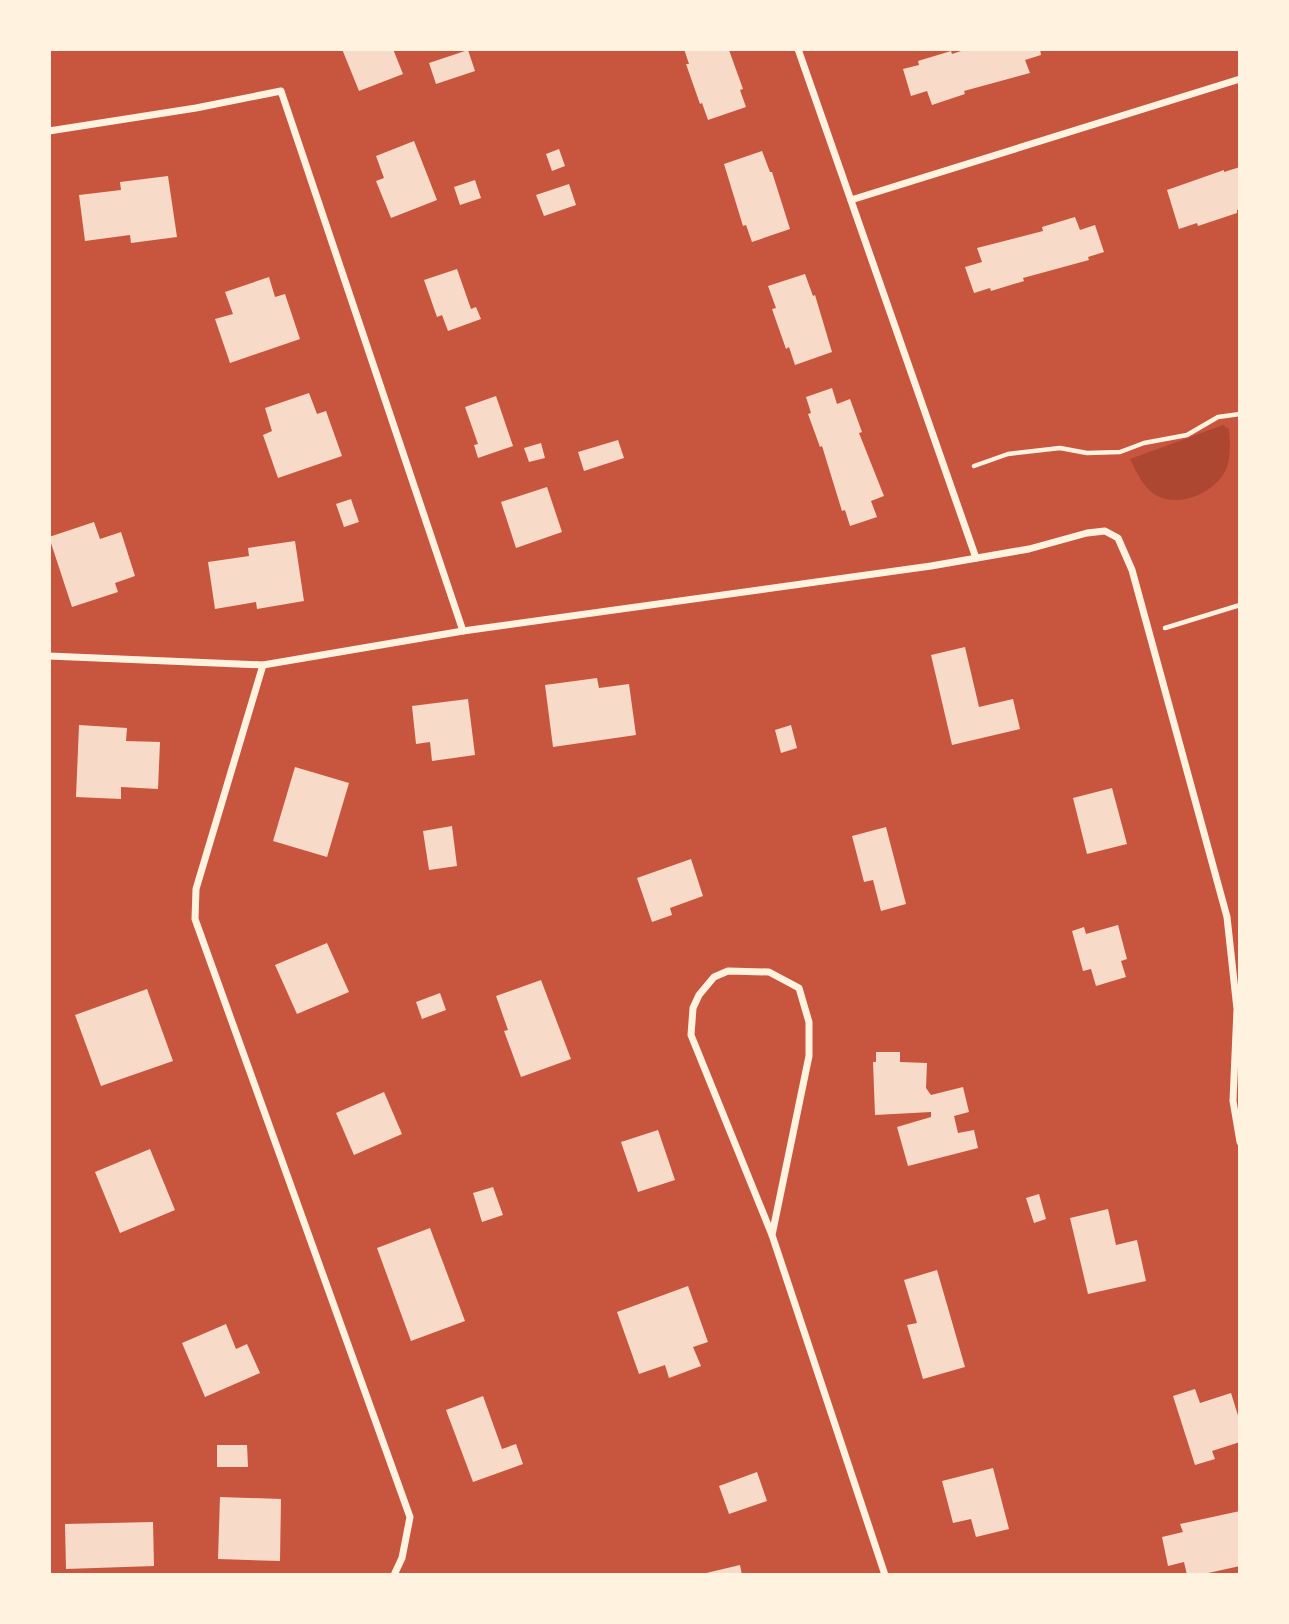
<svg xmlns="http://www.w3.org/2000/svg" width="1289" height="1624" viewBox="0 0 1289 1624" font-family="'Fira Sans Condensed',sans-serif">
<rect width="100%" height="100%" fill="#c8553d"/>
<path fill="#ae4732" d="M1223 425 1229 429C1230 442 1231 454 1227 467 1218 492 1178 510 1154 494 1142 486 1136 471 1130 459Z"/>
<g fill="#f7dbc8">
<polygon points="342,49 393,49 403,74 359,91"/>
<polygon points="684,49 729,50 743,89 740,90 746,107 708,120 702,103 700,104 686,64 689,64"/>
<polygon points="967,49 1040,49 1041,55 1025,60 1030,73 964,91 965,94 932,105 927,91 911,96 903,69 919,65 918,61 951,51 952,54"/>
<polygon points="468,50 475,71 436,84 429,63"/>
<polygon points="414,141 437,200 391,218 376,181 384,178 376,156"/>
<polygon points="559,149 565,166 552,171 546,154"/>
<polygon points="762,151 770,172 772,172 790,229 752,242 746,225 743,226 724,164"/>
<polygon points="1240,167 1240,209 1237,210 1237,213 1198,226 1197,223 1179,229 1167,190 1224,170 1224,172"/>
<polygon points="168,176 177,237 131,243 130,235 85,241 79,195 121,190 120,182"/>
<polygon points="475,180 481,198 460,205 454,187"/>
<polygon points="569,184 576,205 544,216 536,195"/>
<polygon points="1075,217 1080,230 1095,225 1104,252 1088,257 1089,260 1023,278 1024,281 991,291 990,288 974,293 965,267 982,262 977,248 1043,231 1042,227"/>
<polygon points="457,269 471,309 476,307 481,319 448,331 442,315 437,317 424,280"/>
<polygon points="805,274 813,296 815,295 832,352 795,365 789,347 786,349 772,309 776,308 768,286"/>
<polygon points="269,277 275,297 285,294 300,339 230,363 215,319 233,314 225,292"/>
<polygon points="832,388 837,404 850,399 862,432 859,433 884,496 871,501 877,517 850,526 845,510 842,511 822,446 820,447 808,414 811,413 806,397"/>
<polygon points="309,393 317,414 326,411 342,456 278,478 263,435 272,431 265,408"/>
<polygon points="496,396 513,446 478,458 474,445 478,444 465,407"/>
<polygon points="618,440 624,458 584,471 578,452"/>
<polygon points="541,443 545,458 529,462 524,448"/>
<polygon points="547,487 562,532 516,548 501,502"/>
<polygon points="351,499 359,522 344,527 336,504"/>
<polygon points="94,522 100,539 121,532 135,576 115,583 118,592 72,607 49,537"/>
<polygon points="295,541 304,601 257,609 256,602 215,609 208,562 249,556 248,548"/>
<polygon points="965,647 979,707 1013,699 1020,729 952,745 931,655"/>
<polygon points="597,678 599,688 629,684 636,735 553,747 545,685"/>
<polygon points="468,699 475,755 432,761 430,742 416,744 412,706"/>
<polygon points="79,725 127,728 126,741 160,742 158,789 121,787 121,799 76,797"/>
<polygon points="791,725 797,748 781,753 775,730"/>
<polygon points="295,767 349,783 327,857 273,841"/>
<polygon points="1112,788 1127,844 1087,854 1073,798"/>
<polygon points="452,826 457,866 429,870 423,831"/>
<polygon points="886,827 906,904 881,911 873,880 864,882 852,836"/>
<polygon points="691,859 703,896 670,908 672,915 652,922 637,878"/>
<polygon points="1118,925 1127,959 1121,961 1126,977 1096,986 1091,969 1083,971 1072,931 1084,927 1086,934"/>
<polygon points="327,943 349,992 297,1014 275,965"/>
<polygon points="541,980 571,1059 521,1077 504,1031 508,1030 496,996"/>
<polygon points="147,989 173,1061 101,1086 75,1015"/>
<polygon points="440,993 446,1010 422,1019 416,1002"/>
<polygon points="876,1052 900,1052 900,1062 927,1063 926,1088 931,1095 963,1087 969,1112 954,1116 958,1133 974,1130 978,1148 908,1166 897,1127 931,1117 931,1112 875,1115 873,1062 876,1062"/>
<polygon points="384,1092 402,1134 354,1155 336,1113"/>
<polygon points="658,1130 675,1180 638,1192 621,1142"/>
<polygon points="150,1149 175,1210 120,1233 95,1172"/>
<polygon points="493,1187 503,1215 482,1222 473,1193"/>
<polygon points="1039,1194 1046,1219 1034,1223 1026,1198"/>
<polygon points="1108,1209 1116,1245 1137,1240 1146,1281 1088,1294 1070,1218"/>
<polygon points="430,1228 465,1321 411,1341 377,1248"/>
<polygon points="937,1270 965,1367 923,1379 907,1325 917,1323 904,1280"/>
<polygon points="688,1286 708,1342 693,1347 701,1366 669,1378 665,1365 639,1374 617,1312"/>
<polygon points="226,1324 236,1349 247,1344 260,1373 205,1397 182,1343"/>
<polygon points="1195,1389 1200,1403 1231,1393 1240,1422 1240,1442 1212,1451 1215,1459 1195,1465 1173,1396"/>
<polygon points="483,1396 502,1449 516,1444 523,1464 473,1482 446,1410"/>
<polygon points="217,1445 247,1445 248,1467 217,1467"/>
<polygon points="993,1468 1009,1529 976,1537 971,1519 953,1523 942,1481"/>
<polygon points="757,1472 767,1501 729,1514 719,1486"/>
<polygon points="220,1497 281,1499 280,1561 218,1559"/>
<polygon points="1240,1511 1240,1566 1199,1575 1187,1575 1184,1562 1168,1566 1162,1537 1183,1532 1180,1524"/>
<polygon points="153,1522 154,1566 66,1569 65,1524"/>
<polygon points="740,1565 742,1575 702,1575 702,1574"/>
</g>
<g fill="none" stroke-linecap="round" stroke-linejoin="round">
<g stroke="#fff3e0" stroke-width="4.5">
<polyline points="974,466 1008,454 1060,448 1087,453 1120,452 1144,443 1187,435 1218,417 1240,414"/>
<polyline points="1165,628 1240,605"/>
</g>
<g stroke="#fff3e0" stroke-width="7">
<polyline points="798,49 976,558"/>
<polyline points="49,131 196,108 281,91 463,631"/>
<polyline points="851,200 1240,79"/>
<polyline points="49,656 263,665 463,631 931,566 1029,549 1087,533 1105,531 1118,538 1132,570 1227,917 1237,1009 1233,1101 1240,1142"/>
<polyline points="263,665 196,889 195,919 410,1517 402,1558 394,1575"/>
<polyline points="772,1235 809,1056 809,1022 799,988 769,972 728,971 714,977 699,995 693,1008 691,1035 772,1235 885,1575"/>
</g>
</g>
<rect width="1289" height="1624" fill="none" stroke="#fff3e0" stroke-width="102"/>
</svg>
